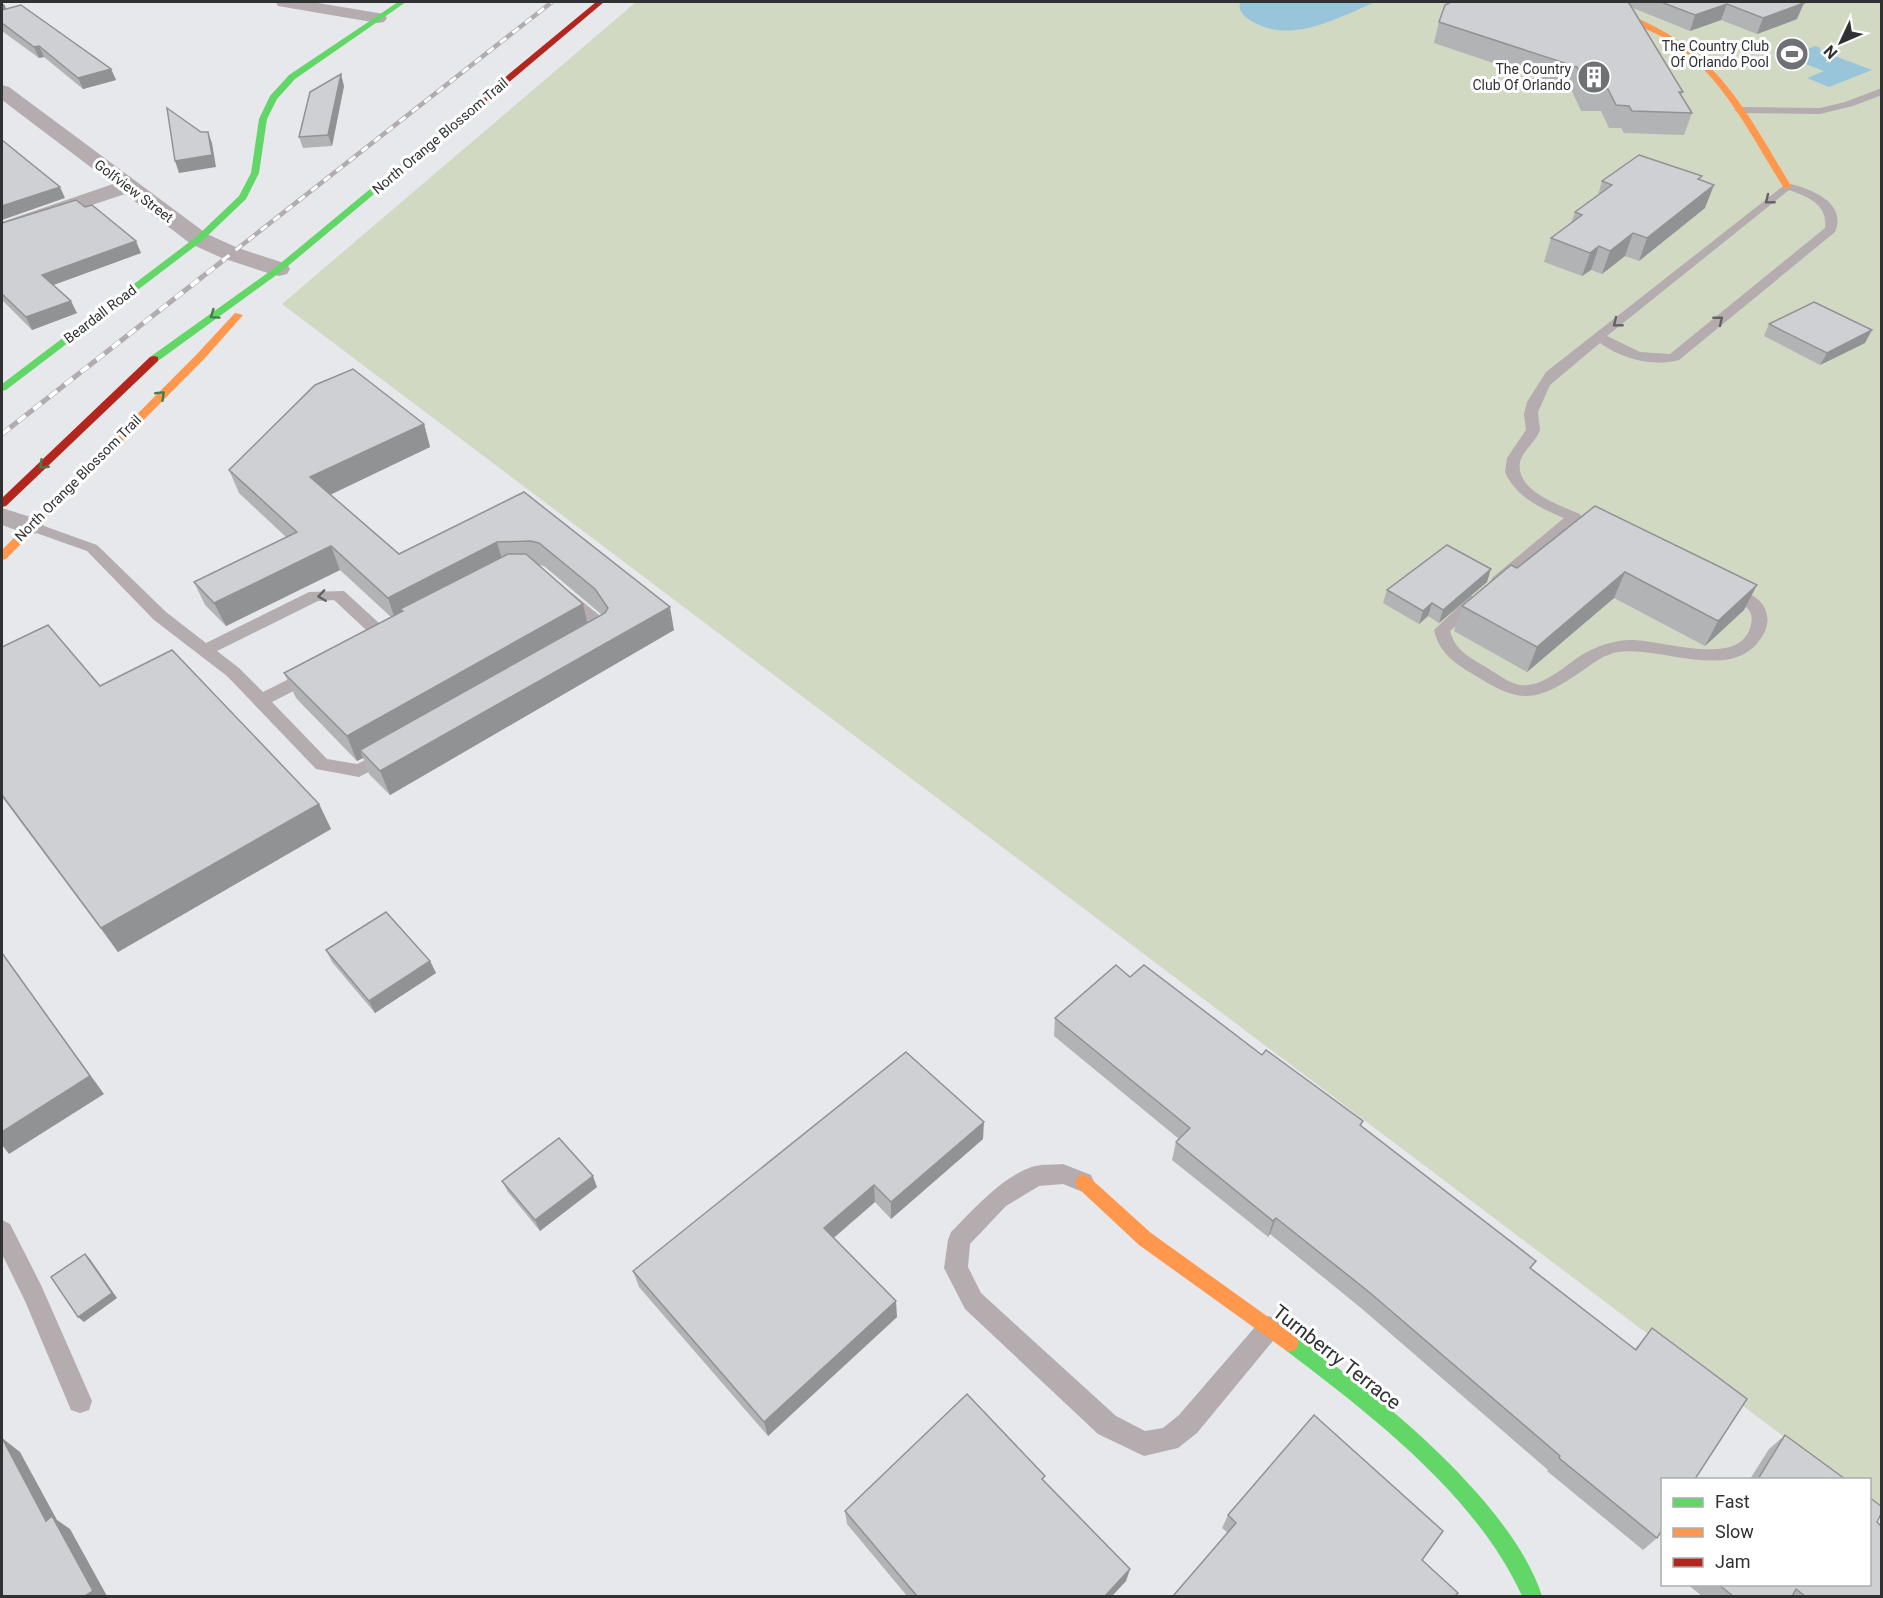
<svg xmlns="http://www.w3.org/2000/svg" width="1883" height="1598" font-family="Roboto,sans-serif">
<style>
.green{fill:#d2d9c3}
.water{fill:#99c5da}
.lines{fill:none;stroke-linecap:round;stroke-linejoin:round}
.lane{fill:#b4acae;fill-rule:evenodd}
.street{fill:#b4acae;fill-rule:evenodd}
.fast{fill:#63d668;fill-rule:evenodd}
.slow{fill:#ff974d;fill-rule:evenodd}
.jam{fill:#b3261e;fill-rule:evenodd}
.rail-far1-casing{stroke:#b0acaf;stroke-width:4.5}
.rail-casing{stroke:#b0acaf;stroke-width:5}
.rail-far1{stroke:#fff;stroke-width:3;stroke-dasharray:8;stroke-linecap:butt}
.rail{stroke:#fff;stroke-width:4;stroke-dasharray:10;stroke-linecap:butt}
.wall{fill:#b2b3b5;fill-rule:evenodd}
.shaded-wall{fill:#919294}
.building{fill:#cfd0d3;stroke:#919294;stroke-width:1.5}
.oneway{stroke:#656264}
.oneway2{stroke:#477b4b}
.labels{text-anchor:middle;dominant-baseline:central;stroke-width:6;stroke-linejoin:round;paint-order:stroke}
.far-poi-label{font-size:14px;fill:#303133;stroke:#fff;text-anchor:end}
.far-street-label{font-size:14px;fill:#303133;stroke:#fff}
.near-street-label{font-size:20px;fill:#303133;stroke:#fff}
</style>
<rect width="100%" height="100%" fill="#e7e8ec"/>
<polygon class="green" points="636,2 1881,2 1881,1510 1870,1501 1870,1480 1840,1479 282,304"/>
<g class="water">
<path d="M1240 2H1375C1338 18 1289 46 1250 20 1243 16 1238 10 1240 2Z"/>
<polygon points="1815,46 1821,48 1819,50 1872,70 1829,87 1807,78 1824,71 1787,57"/>
</g>
<g class="lines">
<g class="lane">
<polygon points="1882,88 1882,95 1853,106 1820,114 1739,113 1734,110 1739,107 1820,108 1845,102"/>
<path d="M1787 183C1809 188 1848 202 1835 232L1679 360C1651 367 1623 359 1600 343L1550 385 1538 412 1540 430C1536 442 1523 450 1520 462 1515 491 1560 505 1580 514L1582 517 1504 586H1492L1490 582 1492 578 1564 518C1540 508 1516 497 1505 472L1507 458 1526 430 1524 414 1527 402 1546 372ZM1789 190C1808 197 1828 204 1825 228L1670 354 1640 352 1607 336Z"/>
<polygon points="30,521 97,545 166,612 206,643 309,592 344,591 390,633 392,637 390,641 378,641 334,600 318,601 217,651 239,668 263,692 305,671 317,671 319,675 317,679 272,702 327,759 357,764 386,750 392,752 395,756 392,760 359,777 316,769 227,676 154,620 87,551 25,529 22,526 25,523"/>
<path d="M1728 585C1740 588 1755 594 1763 605 1769 615 1769 625 1763 635 1735 685 1662 645 1618 652 1605 654 1593 663 1582 671 1534 704 1520 704 1471 673 1453 662 1439 652 1434 630L1470 596H1482L1484 600 1482 604 1450 631C1455 650 1469 657 1484 666 1495 672 1508 683 1520 685 1544 688 1566 664 1585 653 1598 646 1612 641 1628 640 1659 638 1737 669 1750 628 1759 601 1730 604 1720 590Z"/>
<polygon points="566,592 572,593 599,615 611,631 609,635 595,641 589,640 587,636 593,630 558,597"/>
<path d="M1063 1164 1091 1175 1094 1182 1091 1189 1083 1192 1063 1184 1039 1186 1006 1206 970 1244 968 1267 981 1293 1116 1416 1145 1431 1163 1428 1179 1415 1261 1320 1269 1316 1277 1320 1281 1328 1277 1336 1197 1433 1178 1448 1144 1456 1098 1434 965 1309 944 1268 948 1240 951 1232C973 1210 1003 1175 1035 1166 1044 1164 1054 1165 1063 1164Z"/>
<polygon points="2,1220 10,1224 41,1285 92,1401 89,1410 80,1413 71,1410 25,1301 2,1254"/>
</g>
<g class="street">
<polygon points="276,2 312,2 384,14 387,18 384,22 378,23 284,7 278,6"/>
<polygon points="2,85 9,87 207,234 238,248 287,264 290,269 287,274 279,276 271,274 222,258 191,244 125,194 2,235 2,222 113,184 2,100"/>
<polygon points="2,508 40,520 44,526 40,532 30,535 2,525"/>
</g>
<g class="fast">
<polygon points="398,2 406,2 295,79 277,99 267,119 259,173 246,199 202,241 6,390 2,391 2,384 196,237 239,196 251,173 259,119 270,96 289,75"/>
<polygon points="457,117 464,119 282,271 158,361 150,361 150,357 276,267"/>
<path d="M1290 1334C1307 1341 1323 1357 1338 1368 1407 1419 1516 1514 1542 1596H1522C1476 1495 1371 1415 1284 1349L1281 1343 1284 1337Z"/>
</g>
<g class="slow">
<path d="M1594 2H1602C1631 16 1662 27 1687 47 1733 81 1762 138 1791 186L1790 188H1784C1752 138 1725 80 1676 45 1651 28 1618 20 1594 2Z"/>
<polygon points="235,313 243,315 205,358 6,559 2,560 2,550 197,354"/>
<polygon points="1083,1174 1089,1177 1151,1233 1296,1337 1299,1343 1296,1349 1290,1352 1284,1349 1139,1245 1077,1187 1075,1182 1077,1177"/>
</g>
<g class="jam">
<polygon points="596,2 604,2 463,121 457,121 457,117"/>
<polygon points="154,356 158,357 158,361 6,506 2,507 2,498 150,357"/>
</g>
<g class="rail-far1-casing">
<polyline id="rail-far1" points="223,260 552,2"/>
</g>
<g class="rail-casing">
<polyline id="rail" points="2,434 225,259"/>
</g>
<use href="#rail-far1" class="rail-far1"/>
<use href="#rail" class="rail"/>
</g>
<g class="wall">
<polygon points="2,2 6,9 111,69 116,80 83,89 44,57 39,58 2,31"/>
<polygon points="1629,3 1629,2 1799,2 1797,19 1757,34 1721,20 1690,31 1633,8 1683,92 1681,95 1692,113 1684,135 1624,133 1621,128 1609,128 1601,111 1581,111 1571,89 1434,43 1439,22"/>
<polygon points="344,86 332,146 303,148 299,137"/>
<polygon points="1701,180 1705,208 1639,261 1625,256 1602,274 1591,270 1582,276 1544,262 1551,238 1571,223 1575,212 1598,195 1602,181"/>
<polygon points="2,223 141,253 53,285 77,313 32,330 2,300"/>
<polygon points="1769,324 1865,343 1820,365 1764,336"/>
<path d="M424 424 430 447 330 495 399 554 524 492 674 630 390 795 369 774 363 758 357 761 296 698 284 673 391 617 340 570 226 626 205 605 194 582 287 538 239 493 229 470ZM538 565 544 566 602 615 588 623Z"/>
<polygon points="1595,506 1744,610 1705,646 1614,598 1527,672 1454,631 1462,606 1517,568"/>
<polygon points="1487,582 1439,623 1428,616 1419,624 1383,603 1387,590"/>
<polygon points="2,647 100,686 319,804 331,829 118,952 2,797"/>
<polygon points="326,950 430,961 436,973 375,1013 332,962"/>
<polygon points="1130,977 1262,1055 1363,1121 1361,1126 1531,1268 1635,1349 1652,1328 1657,1538 1643,1550 1547,1471 1548,1470 1361,1308 1270,1234 1268,1237 1172,1160 1176,1142 1179,1139 1054,1036 1055,1018"/>
<polygon points="983,1139 891,1219 875,1202 834,1238 897,1317 768,1436 639,1287 633,1271"/>
<polygon points="502,1181 597,1187 540,1231 508,1192"/>
<polygon points="1785,1435 1845,1479 1750,1479 1769,1449"/>
<polygon points="1044,1481 1130,1569 1126,1581 1112,1596 907,1596 847,1524 845,1511"/>
<polygon points="1228,1515 1422,1560 1228,1533 1222,1528"/>
<polygon points="1877,1522 1881,1596 1702,1596 1687,1584 1869,1584"/>
</g>
<g class="shaded-wall">
<polygon points="1804,3 1797,19 1757,34 1763,18"/>
<polygon points="2,4 4,4 8,12 2,14"/>
<polygon points="1727,4 1721,20 1690,31 1695,15"/>
<polygon points="39,46 44,57 39,58 34,47"/>
<polygon points="111,69 116,80 83,89 78,78"/>
<polygon points="341,74 344,86 332,146 328,135"/>
<polygon points="208,132 212,143 216,167 179,173 175,161"/>
<polygon points="1714,185 1705,208 1639,261 1647,238"/>
<polygon points="60,187 65,198 2,220 2,206"/>
<polygon points="1633,233 1625,256 1602,274 1610,251"/>
<polygon points="136,241 141,253 48,287 42,275"/>
<polygon points="1599,246 1591,270 1582,276 1590,253"/>
<polygon points="71,301 77,313 32,330 26,317"/>
<polygon points="1872,330 1865,343 1820,365 1827,353"/>
<polygon points="424,424 430,447 319,500 310,477"/>
<polygon points="497,542 504,566 400,609 404,618 396,622 388,598"/>
<polygon points="331,546 340,570 226,626 214,603"/>
<polygon points="1491,569 1487,582 1439,623 1443,610"/>
<polygon points="1625,572 1614,598 1527,672 1537,647"/>
<polygon points="1757,585 1744,610 1705,646 1718,621"/>
<polygon points="1432,603 1428,616 1419,624 1423,611"/>
<polygon points="583,604 589,630 360,750 363,758 357,761 347,736"/>
<polygon points="670,607 674,630 390,795 380,771"/>
<polygon points="319,804 331,829 118,952 101,928"/>
<polygon points="2,953 104,1094 9,1154 2,1145"/>
<polygon points="430,961 436,973 375,1013 369,1001"/>
<polygon points="984,1122 983,1139 891,1219 891,1202"/>
<polygon points="593,1176 597,1187 540,1231 535,1220"/>
<polygon points="874,1185 875,1202 826,1244 824,1228"/>
<polygon points="1276,1218 1270,1234 1268,1237 1273,1221"/>
<polygon points="85,1254 90,1259 117,1298 84,1322 78,1317"/>
<polygon points="896,1301 897,1317 768,1436 764,1422"/>
<polygon points="2,1438 20,1452 57,1520 70,1529 107,1596 85,1596 46,1521"/>
<polygon points="1130,1569 1126,1581 1112,1596 1105,1596"/>
</g>
<g class="building">
<polygon points="1451,2 1627,2 1629,3 1683,92 1679,92 1692,113 1632,111 1629,106 1616,105 1608,89 1588,89 1577,67 1439,22 1445,5"/>
<polygon points="1661,2 1799,2 1804,3 1763,18 1727,4 1695,15"/>
<polygon points="21,5 111,69 78,78 39,46 34,47 2,23 2,10"/>
<polygon points="341,74 328,135 299,137 310,92"/>
<polygon points="167,108 201,132 208,132 212,155 175,161"/>
<polygon points="2,140 60,187 2,206"/>
<polygon points="1639,155 1702,176 1698,179 1714,185 1647,238 1633,233 1610,251 1599,246 1590,253 1551,238 1582,215 1575,212 1612,185 1602,181"/>
<polygon points="76,200 85,207 92,205 136,241 42,275 71,301 26,317 2,294 2,223"/>
<polygon points="1814,302 1872,330 1827,353 1769,324"/>
<polygon points="353,369 424,424 310,477 399,554 524,492 670,607 380,771 360,750 605,613 608,608 595,589 539,543 531,541 497,542 388,598 331,546 214,603 194,582 297,532 229,470 315,385"/>
<polygon points="1595,506 1757,585 1718,621 1625,572 1537,647 1462,606 1511,565 1517,568"/>
<polygon points="1447,545 1491,569 1443,610 1432,603 1423,611 1387,590"/>
<polygon points="508,554 526,554 583,604 347,736 284,673 403,611 400,609"/>
<polygon points="48,625 100,686 172,650 319,804 101,928 2,795 2,647"/>
<polygon points="386,912 430,961 369,1001 326,950"/>
<polygon points="2,953 90,1076 2,1132"/>
<polygon points="1116,965 1130,977 1144,965 1262,1055 1266,1050 1363,1121 1360,1125 1536,1261 1530,1268 1636,1350 1652,1328 1747,1399 1695,1479 1662,1479 1662,1530 1657,1538 1559,1458 1560,1456 1369,1292 1276,1218 1273,1221 1176,1142 1190,1128 1055,1018"/>
<polygon points="906,1052 984,1122 891,1202 874,1185 824,1228 896,1301 764,1422 633,1271"/>
<polygon points="559,1138 593,1176 535,1220 502,1181"/>
<polygon points="85,1254 112,1293 78,1317 51,1277"/>
<polygon points="967,1394 1045,1476 1042,1479 1130,1569 1105,1596 917,1596 845,1511"/>
<polygon points="1314,1415 1443,1531 1422,1560 1458,1593 1455,1596 1173,1596 1236,1523 1228,1515"/>
<polygon points="1785,1435 1845,1479 1758,1479"/>
<polygon points="2,1438 46,1521 52,1516 93,1591 85,1596 2,1596"/>
<polygon points="1869,1497 1881,1506 1881,1514 1877,1522 1881,1526 1881,1596 1805,1596 1796,1589 1792,1596 1733,1596 1718,1584 1869,1584"/>
</g>
<defs><path id="oneway-chevron" d="M-2-3.5L2.5 0L-2 3.5" fill="none" stroke-width="1.6" stroke-linecap="round" stroke-linejoin="round" transform="scale(1.5)"/></defs>
<g class="oneway">
<use href="#oneway-chevron" transform="translate(1769 200) rotate(141)"/>
<use href="#oneway-chevron" transform="translate(1719 320) rotate(-39)"/>
<use href="#oneway-chevron" transform="translate(1617 323) rotate(141)"/>
<use href="#oneway-chevron" transform="translate(322 596) rotate(172)"/>
</g>
<g class="oneway2">
<use href="#oneway-chevron" transform="translate(214 315) rotate(145)"/>
<use href="#oneway-chevron" transform="translate(161 395) rotate(-44)"/>
<use href="#oneway-chevron" transform="translate(43 465) rotate(136)"/>
</g>
<defs>
<g id="stadium-disc" transform="scale(1.725)"><circle r="9.5" fill="#707174" stroke="#fff"/><path d="M0-5a6.5 5 0 1 0 0 10a6.5 5 0 1 0 0-10ZM-3.5-1.8h7v3.6h-7Z" fill="#fff"/></g>
<g id="building-disc" transform="scale(1.725)"><circle r="9.5" fill="#707174" stroke="#fff"/><path d="M-4-6H4V6H1V3H-1V6H-4ZM-2.5-4.3h1.7v1.8h-1.7ZM.8-4.3h1.7v1.8H.8ZM-2.5-1h1.7V.8h-1.7ZM.8-1h1.7V.8H.8Z" fill="#fff"/></g>
</defs>
<g fill-rule="evenodd">
<use href="#stadium-disc" x="1792" y="54"/>
<use href="#building-disc" x="1594" y="77"/>
</g>
<g class="labels">
<g class="far-poi-label">
<text x="1769" y="46">The Country Club<tspan x="1769" dy="16">Of Orlando Pool</tspan></text>
<text x="1571" y="69">The Country<tspan x="1571" dy="16">Club Of Orlando</tspan></text>
</g>
<g class="far-street-label">
<text transform="translate(440 136) rotate(-40)">North Orange Blossom Trail</text>
<text transform="translate(134 191) rotate(37)">Golfview Street</text>
<text transform="translate(100 314) rotate(-37)">Beardall Road</text>
<text transform="translate(78 478) rotate(-45)">North Orange Blossom Trail</text>
</g>
<g class="near-street-label">
<text transform="translate(1337 1357) rotate(38)">Turnberry Terrace</text>
</g>
</g>
<rect width="1883" height="1598" fill="none" stroke="#303133" stroke-width="6"/>
<rect x="1661" y="1478" width="210" height="108" fill="#ffffff" stroke="#acadad" stroke-width="1.5"/>
<rect x="1673" y="1498" width="30" height="9" fill="#63d668" stroke="#acadad" stroke-width="1.5"/>
<text x="1715" y="1508" font-size="18" fill="#303133">Fast</text>
<rect x="1673" y="1528" width="30" height="9" fill="#ff974d" stroke="#acadad" stroke-width="1.5"/>
<text x="1715" y="1538" font-size="18" fill="#303133">Slow</text>
<rect x="1673" y="1558" width="30" height="9" fill="#b3261e" stroke="#acadad" stroke-width="1.5"/>
<text x="1715" y="1568" font-size="18" fill="#303133">Jam</text>
<g transform="translate(1841 42) rotate(226)" stroke="#ffffff" stroke-width="4.5" paint-order="stroke">
<path d="M0-4.5L10 22L0 15L-10 22Z" fill="#303133"/>
<text y="-9" font-size="16" font-weight="bold" text-anchor="middle" fill="#303133">N</text>
</g>
</svg>
